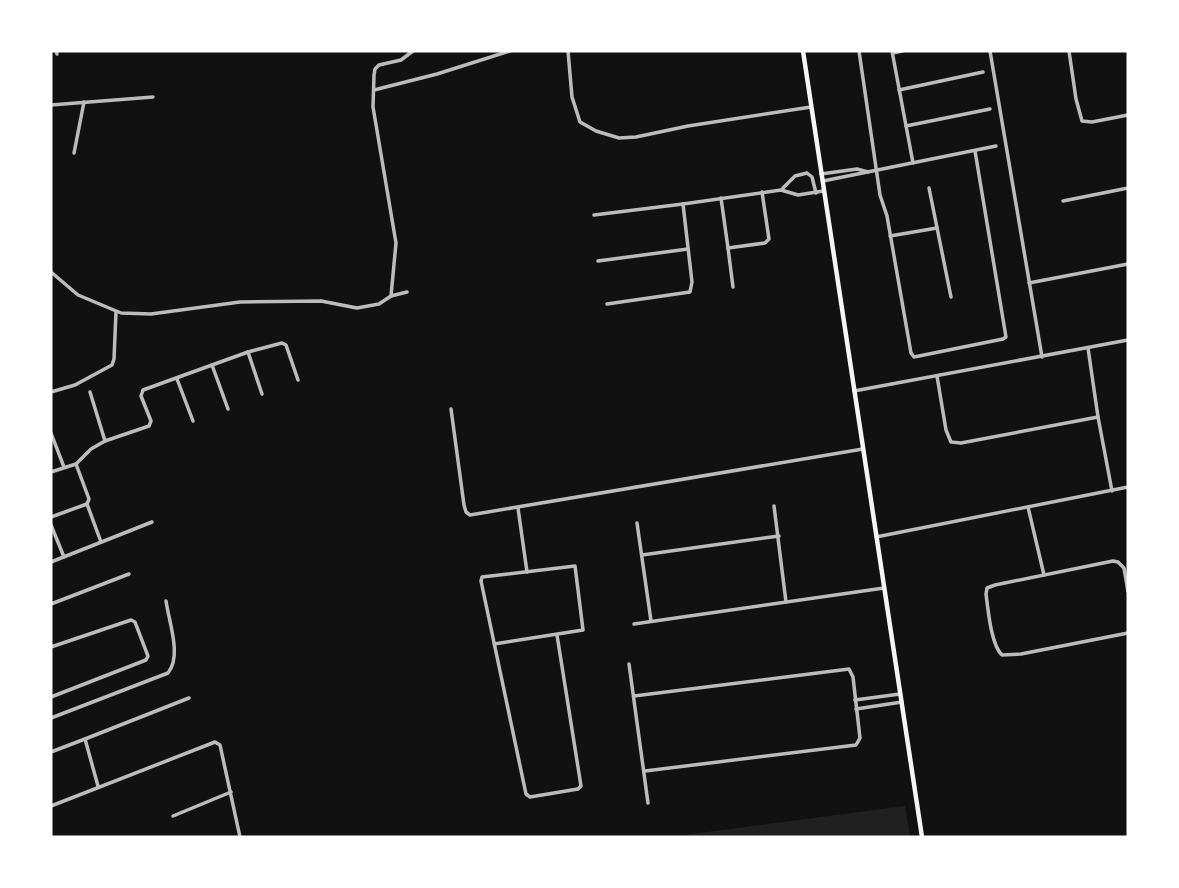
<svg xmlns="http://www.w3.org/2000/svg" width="1179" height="888" font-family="'Crimson Pro',serif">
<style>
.green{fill:#202020}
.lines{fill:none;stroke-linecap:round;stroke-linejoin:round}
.minor{stroke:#bcbcbc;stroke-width:3.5}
.secondary{stroke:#f5f5f5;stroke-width:4.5}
</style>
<rect width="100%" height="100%" fill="#111"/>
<polygon class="green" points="905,806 910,837 670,837"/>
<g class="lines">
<g class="minor">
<polyline points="56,51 57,54"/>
<polyline points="568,51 572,97 580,122 596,131 619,138 636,137 688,126 811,107"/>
<polyline points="859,51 880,195 887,216 911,353 914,357 1003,339 1006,337 975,151"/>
<polyline points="892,51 913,163"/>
<polyline points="990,51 1042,357"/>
<polyline points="1069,51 1076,99 1082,121 1092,122 1128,115"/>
<polyline points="893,53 902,51"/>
<polyline points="374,90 437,74 510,51"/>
<polyline points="899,90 983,72"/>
<polyline points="51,105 153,97"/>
<polyline points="906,126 990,109"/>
<polyline points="74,153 84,102"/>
<polyline points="821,174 857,169 868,172"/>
<polyline points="823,181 996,146"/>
<polyline points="783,188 795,176 807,173 812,177 816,193"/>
<polyline points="929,188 951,297"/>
<polyline points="721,198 728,248 765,243 769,239 762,192"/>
<polyline points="1063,201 1128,188"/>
<polyline points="594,215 683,204"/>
<polyline points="890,236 937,228"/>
<polyline points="728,248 733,287"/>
<polyline points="598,261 688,249"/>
<polyline points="51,272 78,295 121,313 151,314 240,302 321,301 357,308 379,304 391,296 407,292"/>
<polyline points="1029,283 1128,264"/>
<polyline points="391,296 396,243 373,107 374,75 375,69 379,65 401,60 413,51"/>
<polyline points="607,304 690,292 692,282 683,204 781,190 798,195 823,191"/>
<polyline points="1088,348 1098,417 1112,491"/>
<polyline points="248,352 282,343 286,345 298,380"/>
<polyline points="212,365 248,352 262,394"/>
<polyline points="937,376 946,430 951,442 961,443 1098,417"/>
<polyline points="177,379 193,421"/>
<polyline points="854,391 1128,340"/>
<polyline points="51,392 75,385 112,365 114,359 116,312"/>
<polyline points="90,392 105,441"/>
<polyline points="451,409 464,505 466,512 470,515 863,449"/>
<polyline points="51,433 64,467"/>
<polyline points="76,464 91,449 105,441 149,426 151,421 141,396 143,390 212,365 228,409"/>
<polyline points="51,472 76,464 89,499 87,504"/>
<polyline points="774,506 786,602"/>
<polyline points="1028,507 1044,575"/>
<polyline points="518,508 527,572"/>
<polyline points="51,517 87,504 101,542"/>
<polyline points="637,523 651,621"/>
<polyline points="51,525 64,557"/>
<polyline points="876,537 1128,487"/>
<polyline points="642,555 779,536"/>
<polyline points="51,562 152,522"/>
<path d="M1128 592 1124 568 1118 562 1113 561 995 585 987 588 986 594C988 609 991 645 1002 655L1021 654 1128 633"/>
<polyline points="51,604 129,574"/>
<polyline points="634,624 884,588"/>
<polyline points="494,644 583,630 575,566 482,577 481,581 526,794 530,797 578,789 581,786 557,635"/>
<polyline points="51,647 131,620 135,622 148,656 146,660 51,697"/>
<polyline points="629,664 648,803"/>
<polyline points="634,696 849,669 853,677 860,738 856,745 645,771"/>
<polyline points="855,700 900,694"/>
<polyline points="856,709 902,702"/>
<path d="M51 718 168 673C182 656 169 622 166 601"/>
<polyline points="85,739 189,698"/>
<polyline points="51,752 85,739 98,786"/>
<polyline points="51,806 215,742 220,745 240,837"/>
<polyline points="173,816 231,792"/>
</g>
<polyline class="secondary" points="803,51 922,837"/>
</g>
<rect width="1179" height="888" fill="none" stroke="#ffffff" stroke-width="105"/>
</svg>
